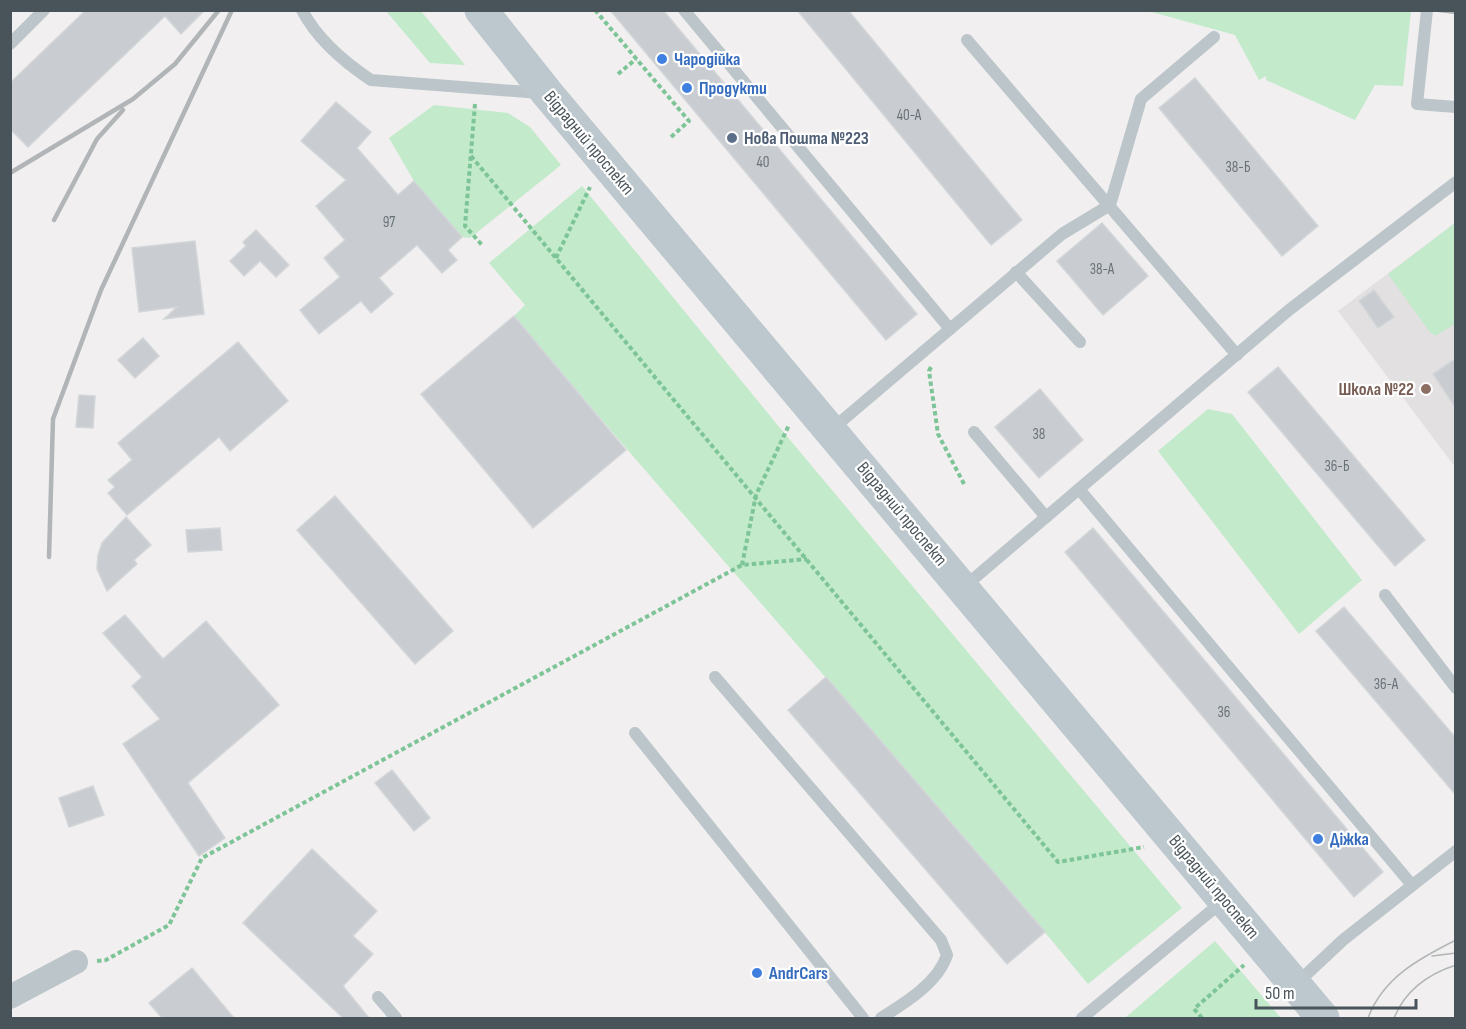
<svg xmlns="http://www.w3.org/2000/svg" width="1466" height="1029" font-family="'Sofia Sans Condensed',sans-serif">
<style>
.education{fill:#e2e0e0}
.green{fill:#c2eacb}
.building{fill:#c9cdd1;stroke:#d3d6d9;stroke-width:1.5}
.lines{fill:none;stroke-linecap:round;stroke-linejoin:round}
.path{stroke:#7dc497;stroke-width:4;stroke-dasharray:4.5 3;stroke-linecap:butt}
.service{stroke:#bcc5ca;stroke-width:12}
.minor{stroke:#bcc5ca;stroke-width:24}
.secondary{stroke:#bcc8ce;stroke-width:33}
.tram{stroke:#b1b5b8;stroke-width:1.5}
.rail{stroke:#b1b5b8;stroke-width:4.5}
.shop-dot{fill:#3f7fe0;stroke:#fff;stroke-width:2}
.service-dot{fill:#5c6f8a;stroke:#fff;stroke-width:2}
.education-dot{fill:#8d6e63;stroke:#fff;stroke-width:2}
.labels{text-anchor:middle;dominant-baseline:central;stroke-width:4.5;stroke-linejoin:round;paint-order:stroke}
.number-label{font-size:15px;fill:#697278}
.shop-label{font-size:18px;font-weight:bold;fill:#366cbe;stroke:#fff;text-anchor:start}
.service-label{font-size:18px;font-weight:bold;fill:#4e5e75;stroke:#fff;text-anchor:start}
.street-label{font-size:18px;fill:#49545a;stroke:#fff}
.education-label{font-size:18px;font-weight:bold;fill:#785e54;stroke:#fff;text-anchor:end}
</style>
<rect width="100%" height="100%" fill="#f1efef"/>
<polygon class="education" points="1455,223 1455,467 1338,311"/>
<g class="green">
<polygon points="386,11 421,11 465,65 430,63"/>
<polygon points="1148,11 1411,11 1403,86 1375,85 1355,120 1266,80 1266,76 1259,80 1235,35"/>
<polygon points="434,105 508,113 530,127 561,165 470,238 462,237 414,181 389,138"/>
<path d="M582 186 780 428 1182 908 1088 984C901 758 702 541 514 316L525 305 489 263Z"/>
<polygon points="1455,223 1455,324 1435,336 1429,331 1388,274"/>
<polygon points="1208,409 1232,414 1362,580 1299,634 1158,451"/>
<polygon points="1215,941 1281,1018 1126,1017"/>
</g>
<g class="building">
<polygon points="86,10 205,10 181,34 165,16 28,147 10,129 10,83"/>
<polygon points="610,10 663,10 917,314 886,340"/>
<polygon points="797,10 848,10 1022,220 991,245"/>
<polygon points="1195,78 1318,226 1282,256 1159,108"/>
<polygon points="336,102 371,132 357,148 398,195 414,181 462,237 448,250 457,260 442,273 417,245 379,278 393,294 371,313 361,301 319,334 300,310 340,277 324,258 345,240 316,206 346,180 301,141"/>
<polygon points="1102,223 1148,276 1103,315 1057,261"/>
<polygon points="256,230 289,265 276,277 260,261 244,276 230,261 246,246 243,242"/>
<polygon points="195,241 204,314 164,319 177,307 139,312 132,248"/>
<polygon points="1374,290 1394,317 1378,328 1359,301"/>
<polygon points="514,316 626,450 533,528 421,394"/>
<polygon points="143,338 159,356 135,378 118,360"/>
<polygon points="238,342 288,401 230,451 219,437 127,515 108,493 115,487 108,480 132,460 118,443"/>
<polygon points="1455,359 1455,407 1433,374"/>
<polygon points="1278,367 1425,540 1395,566 1248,392"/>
<polygon points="1040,389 1083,440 1039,478 995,427"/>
<polygon points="79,395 95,396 93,428 76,427"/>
<polygon points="335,496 453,631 415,664 297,530"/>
<polygon points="126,517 151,545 134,560 137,564 107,591 97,569 98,555 102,543"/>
<polygon points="220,528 222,550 188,552 186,530"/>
<polygon points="1093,528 1383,872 1354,897 1065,552"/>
<polygon points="1344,607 1455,737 1455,794 1316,631"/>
<polygon points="125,615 163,659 206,621 279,705 188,783 225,838 199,856 123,744 160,719 132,686 142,677 103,633"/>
<polygon points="826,677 1045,932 1007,964 788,710"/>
<polygon points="392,770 430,818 414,831 375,783"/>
<polygon points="93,786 104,815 69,827 59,798"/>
<polygon points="312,849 377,911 353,936 373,954 343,986 369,1018 343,1018 243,923"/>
<polygon points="192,968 234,1018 162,1018 149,1003"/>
</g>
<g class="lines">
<g class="path">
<polyline points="595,10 689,121 671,137"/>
<polyline points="618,74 636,59"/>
<polyline points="475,104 465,226 482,245"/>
<polyline points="471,156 1058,862 1144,847"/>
<polyline points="556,258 590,187"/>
<polyline points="931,367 929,371 938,434 964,484"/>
<polyline points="742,565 756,495 789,425"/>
<polyline points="97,961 106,960 169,925 202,858 742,565 807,559"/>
<polyline points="1202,1018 1194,1009 1244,965"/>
</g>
<g class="service">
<path d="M302 10C317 39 344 62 371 80L540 93"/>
<polyline points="684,10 950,329"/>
<polyline points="1427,10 1417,104 1456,107"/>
<polyline points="967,40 1237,355"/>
<polyline points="10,44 44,10"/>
<polyline points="1016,272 1080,342"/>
<polyline points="831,430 1062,234 1110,205 1141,99 1214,37"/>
<polyline points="974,432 1046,517"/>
<polyline points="1079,489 1412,885"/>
<polyline points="964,587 1289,310 1456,182"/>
<polyline points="1385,595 1456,688"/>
<path d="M715 677 941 940 947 955C938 983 905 1003 881 1018"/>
<polyline points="635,733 863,1018"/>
<polyline points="1295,985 1343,940 1456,851"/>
<polyline points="378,997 396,1018"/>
<polyline points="1082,1018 1223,901"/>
</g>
<polyline class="minor" points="10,997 76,962"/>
<polyline class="secondary" points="481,10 547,93 1323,1018"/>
<g class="tram">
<polyline points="1432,956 1456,953"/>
<path d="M1368 1018C1383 978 1418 959 1456 940"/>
<path d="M1394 1018C1405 991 1428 974 1456 965"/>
</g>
<g class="rail">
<polyline points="1439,10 1456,12"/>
<polyline points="10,173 133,99 175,64 219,10"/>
<polyline points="54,220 97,139 123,110"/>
<polyline points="49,557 53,419 101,290 232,10"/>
</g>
</g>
<g class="shop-dot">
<circle cx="662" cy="59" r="6"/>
<circle cx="687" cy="88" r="6"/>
<circle cx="1318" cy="839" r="6"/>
<circle cx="757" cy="973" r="6"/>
</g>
<circle class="service-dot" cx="732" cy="138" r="6"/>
<circle class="education-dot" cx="1426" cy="389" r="6"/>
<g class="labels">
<g class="number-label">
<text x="909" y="115">40-А</text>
<text x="763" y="162">40</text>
<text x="1238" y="167">38-Б</text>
<text x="389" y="222">97</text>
<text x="1102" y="269">38-А</text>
<text x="1039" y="434">38</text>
<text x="1337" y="466">36-Б</text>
<text x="1386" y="684">36-А</text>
<text x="1224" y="712">36</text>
</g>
<g class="shop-label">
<text x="674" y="59">Чародійка</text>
<text x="699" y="88">Продукти</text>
<text x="1330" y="839">Діжка</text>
<text x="769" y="973">AndrCars</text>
</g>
<g class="service-label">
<text x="744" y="138">Нова Пошта №223</text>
</g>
<g class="street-label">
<text transform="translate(589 143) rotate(50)">Відрадний проспект</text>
<text transform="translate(902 514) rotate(50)">Відрадний проспект</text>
<text transform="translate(1214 887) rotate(50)">Відрадний проспект</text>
</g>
<g class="education-label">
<text x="1414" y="389">Школа №22</text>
</g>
</g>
<rect width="1466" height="1029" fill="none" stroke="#49545a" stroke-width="24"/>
<path d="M1256 999v9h160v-9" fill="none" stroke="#49545a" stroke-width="3"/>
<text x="1265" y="999" font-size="18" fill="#49545a" stroke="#ffffff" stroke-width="4.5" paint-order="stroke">50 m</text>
</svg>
